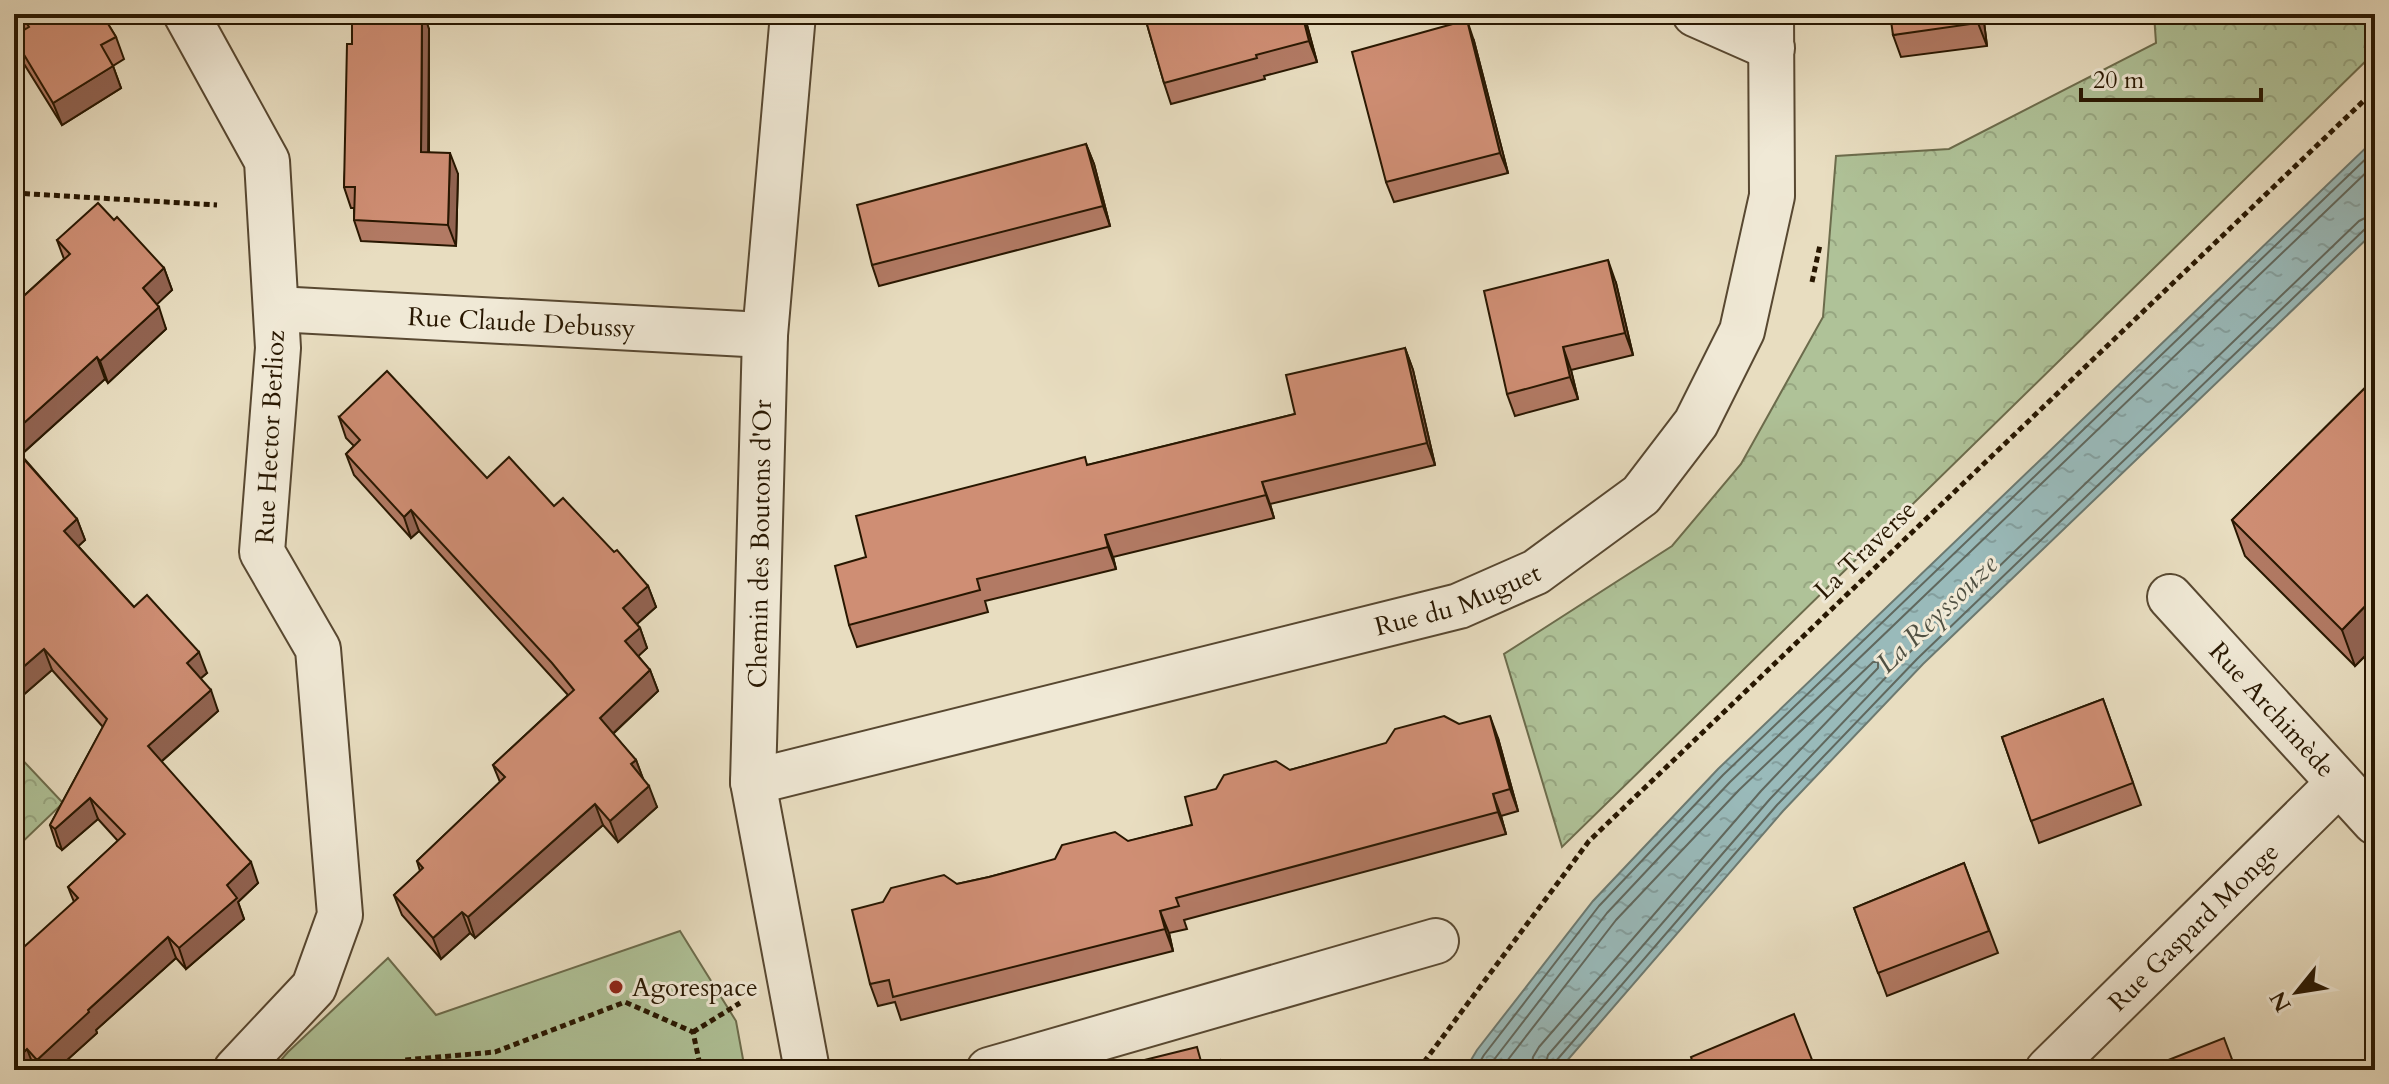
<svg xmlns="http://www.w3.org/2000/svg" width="2389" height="1084" font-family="Cardo,serif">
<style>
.forest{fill:url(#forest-crowns);stroke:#6c6c4c;stroke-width:2}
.garden{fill:#afc298;stroke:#6c6c4c;stroke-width:2}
.water{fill:url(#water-ripples);stroke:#6c7970;stroke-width:2}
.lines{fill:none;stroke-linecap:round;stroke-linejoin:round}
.shore{stroke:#60685e;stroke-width:2}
.minor-casing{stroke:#584831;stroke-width:48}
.path{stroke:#281701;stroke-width:5;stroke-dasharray:6 4;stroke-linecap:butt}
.minor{stroke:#f0e9d6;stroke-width:44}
.wall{fill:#b27a64;stroke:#281701;stroke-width:2}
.shaded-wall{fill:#916351;stroke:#281701;stroke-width:2}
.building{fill:#cf8e74;stroke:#281701;stroke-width:2}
.poi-dot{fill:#8f2418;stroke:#f0e9d6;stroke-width:3}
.labels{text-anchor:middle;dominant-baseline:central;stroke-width:6;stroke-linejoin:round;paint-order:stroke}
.street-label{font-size:26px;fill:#281701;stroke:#f0e9d6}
.poi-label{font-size:26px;fill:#281701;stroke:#f0e9d6;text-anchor:start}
.water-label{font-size:28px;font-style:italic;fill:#505042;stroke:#f0e9d6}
</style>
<defs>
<pattern id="forest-crowns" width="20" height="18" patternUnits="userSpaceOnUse" patternTransform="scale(2)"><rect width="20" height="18" fill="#afc298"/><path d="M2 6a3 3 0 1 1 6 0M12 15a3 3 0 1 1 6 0" fill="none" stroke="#97a681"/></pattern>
<pattern id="water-ripples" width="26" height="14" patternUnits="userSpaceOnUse" patternTransform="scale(2)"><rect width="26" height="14" fill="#99baba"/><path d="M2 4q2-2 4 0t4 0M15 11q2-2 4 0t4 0" fill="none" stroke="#849f9e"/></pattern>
</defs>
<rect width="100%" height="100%" fill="#e8ddc0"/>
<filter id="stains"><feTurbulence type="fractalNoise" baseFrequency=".0025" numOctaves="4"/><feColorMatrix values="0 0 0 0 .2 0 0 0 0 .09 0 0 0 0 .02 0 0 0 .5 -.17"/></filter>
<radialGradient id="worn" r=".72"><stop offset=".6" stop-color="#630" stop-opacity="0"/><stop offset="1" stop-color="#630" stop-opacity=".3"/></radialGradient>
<g class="forest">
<polygon points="2154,14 2375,14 2375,52 1562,847 1504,654 1672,546 1741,464 1823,317 1836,156 1949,149 2156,43"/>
<polygon points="14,751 63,803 14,850"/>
</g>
<polygon class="garden" points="680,931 736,1021 745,1070 272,1070 288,1052 388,958 436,1015"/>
<polygon class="water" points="2375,139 2375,231 1923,664 1783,811 1559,1070 1465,1070 1477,1050 1593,901 1718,769"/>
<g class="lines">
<g class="shore">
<polyline points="1475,1070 1484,1055 1599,906 1723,775 2375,150"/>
<polyline points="1486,1070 1607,913 1730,782 2375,164"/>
<polyline points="1500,1070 1616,920 1739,790 1873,662 1878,662 1878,668 1761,791 1539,1047 1533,1057 1531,1070"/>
<polyline points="1544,1070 1548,1055 1770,799 1910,652 2359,221 2367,217 2375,216"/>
<polyline points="1554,1070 1556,1061 1777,805 1917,659 2366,228 2375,226"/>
</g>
<g class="minor-casing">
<g id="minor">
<polyline points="186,14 267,161 278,348 262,552 318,649 340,915 314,987 236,1070"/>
<polyline points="793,14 765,335 753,782 807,1070"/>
<polyline points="1695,14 1772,48"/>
<path id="s1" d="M276 309 765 335"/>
<path id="s2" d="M2170 597 2375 822"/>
<path id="s3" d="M753 782 1459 606 1536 572 1641 495 1696 423 1742 331 1772 196 1771 14"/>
<polyline points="989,1070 1436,941"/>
<path id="s4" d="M2048 1070 2339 783"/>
</g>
</g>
<g class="path">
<polyline points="14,193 217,205"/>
<polyline points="1812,282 1820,245"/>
<polyline points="693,1032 740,1003"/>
<polyline points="377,1070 405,1060 495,1052 625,1002 693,1032 701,1070"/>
<polyline points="1418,1070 1589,841 2375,90"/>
</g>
<use href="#minor" class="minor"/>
</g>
<g class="wall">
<polygon points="16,14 102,14 116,37 124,59 113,66 121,88 62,125 21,59 14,39 25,29"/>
<polygon points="1144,14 1304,14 1317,62 1264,76 1265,79 1171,104 1164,83"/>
<polygon points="1983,14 1987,46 1901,57 1893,35"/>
<polygon points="429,29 429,152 458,174 456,246 361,241 354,220 354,208 351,208 344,187 352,44"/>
<polygon points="1474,41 1508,173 1394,202 1386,182"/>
<polygon points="1086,144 1094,164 1110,226 879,286 872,265"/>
<polygon points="114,220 164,268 172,290 156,304 166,329 108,383 105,379 21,455 77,519 85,540 78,546 134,607 207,673 200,679 218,711 161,762 258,883 238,902 244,919 186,969 176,958 96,1030 97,1033 56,1070 14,1070 74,902 68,887 118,841 98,819 62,850 57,846 50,825 103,727 52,670 14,703 14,305 64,259 57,240"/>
<polygon points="1616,283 1633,355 1571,370 1578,399 1515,416 1507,394"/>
<polygon points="1405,348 1413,370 1435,465 1270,504 1274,518 1113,557 1116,569 985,601 988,612 857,647 849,625 866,557 1088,465 1295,414"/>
<polygon points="2375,378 2375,646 2355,666 2245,556 2232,520"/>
<polygon points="339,417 554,506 614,552 648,586 656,607 637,624 640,628 647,648 638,656 650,670 658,691 613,734 636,760 643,779 657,807 618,842 603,825 475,938 470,933 441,959 402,915 394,895 420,871 417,861 500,782 493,765 568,695 419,531 411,538 354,475 346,454 354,446 346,438"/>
<polygon points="2103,699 2141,805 2039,843 2002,737"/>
<polygon points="1459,724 1498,738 1518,811 1501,816 1506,834 1184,920 1187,929 1169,933 1173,951 901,1020 895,1002 878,1006 870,984 957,884 989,877 1192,825 1290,770"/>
<polygon points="1964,863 1998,953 1887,996 1854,908"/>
</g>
<g class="shaded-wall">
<polygon points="422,14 424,14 429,29 428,173 421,152"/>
<polygon points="1302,14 1304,14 1317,62 1309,41"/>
<polygon points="1977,14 1983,14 1987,46 1978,23"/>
<polygon points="1467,20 1474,41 1508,173 1500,153"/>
<polygon points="113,66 121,88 62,125 53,103"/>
<polygon points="1086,144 1094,164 1110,226 1103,206"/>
<polygon points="450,153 458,174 456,246 448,225"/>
<polygon points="1608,260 1616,283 1633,355 1625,333"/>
<polygon points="164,268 172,290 151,310 143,288"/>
<polygon points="159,307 166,329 108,383 100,361"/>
<polygon points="1563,347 1571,370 1578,399 1570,377"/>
<polygon points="1405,348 1413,370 1435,465 1427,443"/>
<polygon points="97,357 105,379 14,461 14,432"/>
<polygon points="1262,482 1270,504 1274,518 1266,495"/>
<polygon points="411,510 419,531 411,538 404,517"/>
<polygon points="77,519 85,540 72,552 64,531"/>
<polygon points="1105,535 1113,557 1116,569 1108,547"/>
<polygon points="648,586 656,607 631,629 623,608"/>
<polygon points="2374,597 2375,646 2355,666 2342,630"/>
<polygon points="640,628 647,648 632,662 625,641"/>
<polygon points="44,649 52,670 14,703 14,675"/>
<polygon points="199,652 207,673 194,684 187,663"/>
<polygon points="650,670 658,691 607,739 600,718"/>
<polygon points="211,690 218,711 155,767 148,746"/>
<polygon points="1490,716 1498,738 1518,811 1510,789"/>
<polygon points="636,760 644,781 631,764"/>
<polygon points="649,786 657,807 618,842 610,821"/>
<polygon points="1493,794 1501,816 1506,834 1498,812"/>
<polygon points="90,798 98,819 62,850 55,829"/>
<polygon points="595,804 603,825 475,938 468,917"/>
<polygon points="251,862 258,883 238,902 244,919 186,969 179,948 227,885"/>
<polygon points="1160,911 1169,933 1173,951 1165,929"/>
<polygon points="462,912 470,933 441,959 433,938"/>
<polygon points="168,937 176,958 96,1030 97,1033 56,1070 41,1070 37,1060 88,1010"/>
<polygon points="27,1049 35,1070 14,1070 14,1062"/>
</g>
<g class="building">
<polygon points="21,14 102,14 116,37 101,45 113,66 53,103 14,38 14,36 29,27"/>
<polygon points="352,14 422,14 421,152 450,153 448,225 354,220 355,187 344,187 347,44 352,44"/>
<polygon points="1144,14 1302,14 1309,41 1256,55 1257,58 1164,83"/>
<polygon points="1890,14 1977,14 1978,23 1893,35"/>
<polygon points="1467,20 1500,153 1386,182 1352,52"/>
<polygon points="1086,144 1103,206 872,265 857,205"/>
<polygon points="98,203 114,220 117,217 164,268 143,288 159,307 100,361 97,357 14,432 14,305 70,254 57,240"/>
<polygon points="1608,260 1625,333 1563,347 1570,377 1507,394 1484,291"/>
<polygon points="1405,348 1427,443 1262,482 1266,495 1105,535 1108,547 977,579 980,590 849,625 835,566 866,557 856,516 1085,457 1087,465 1295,414 1286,375"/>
<polygon points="387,371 487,478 509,457 554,506 563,498 614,552 617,550 648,586 623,608 640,628 625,641 650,670 600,718 636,760 631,764 649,786 610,821 595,804 468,917 462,912 433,938 394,895 423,868 417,861 505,777 493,765 574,690 552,663 411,510 404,517 346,454 360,440 339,417"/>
<polygon points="2375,378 2375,598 2374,597 2342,630 2232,520"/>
<polygon points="14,448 77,519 64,531 134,607 147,595 199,652 187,663 211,690 148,746 251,862 227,885 237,898 179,948 168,937 88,1010 89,1012 37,1060 27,1049 14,1062 14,956 78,898 68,887 125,834 90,798 55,829 50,825 107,719 44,649 14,675"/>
<polygon points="2103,699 2133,783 2031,821 2002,737"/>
<polygon points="1444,716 1459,724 1490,716 1510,789 1493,794 1498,812 1176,898 1179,906 1160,911 1165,929 893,997 889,980 870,984 852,910 883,902 891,888 944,875 957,884 989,877 1055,859 1062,845 1115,832 1128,841 1192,825 1185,797 1216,789 1224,775 1276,761 1290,770 1386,743 1395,729"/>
<polygon points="1964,863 1989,931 1878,973 1854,908"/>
<polygon points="1794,1014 1816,1070 1695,1070 1691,1057"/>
<polygon points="2224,1038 2236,1070 2143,1070"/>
<polygon points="1197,1047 1202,1065 1220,1060 1222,1070 1104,1070"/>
</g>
<circle class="poi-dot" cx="616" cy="987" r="8"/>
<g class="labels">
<g class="street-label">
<text stroke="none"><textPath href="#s1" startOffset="246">Rue Claude Debussy</textPath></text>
<text transform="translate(270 437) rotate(-87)">Rue Hector Berlioz</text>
<text transform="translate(760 544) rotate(-89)">Chemin des Boutons d'Or</text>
<text transform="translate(1865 550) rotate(-44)">La Traverse</text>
<text stroke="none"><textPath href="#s3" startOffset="728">Rue du Muguet</textPath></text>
<text stroke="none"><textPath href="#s2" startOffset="152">Rue Archimède</textPath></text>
<text stroke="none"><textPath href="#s4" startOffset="204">Rue Gaspard Monge</textPath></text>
</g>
<g class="poi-label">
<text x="632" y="987">Agorespace</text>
</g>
<g class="water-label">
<text transform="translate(1937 614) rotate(-44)">La Reyssouze</text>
</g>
</g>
<rect width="2389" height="1084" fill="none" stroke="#e8ddc0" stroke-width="48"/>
<rect x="16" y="16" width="2357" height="1052" fill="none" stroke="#281701" stroke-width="4"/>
<rect x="24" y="24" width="2341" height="1036" fill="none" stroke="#281701" stroke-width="2"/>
<g transform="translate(2297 992) rotate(240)" stroke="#f0e9d6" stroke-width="6" paint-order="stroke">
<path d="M0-6L14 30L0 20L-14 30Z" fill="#281701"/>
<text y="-12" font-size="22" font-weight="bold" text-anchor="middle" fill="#281701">N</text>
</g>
<path d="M2081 88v12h180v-12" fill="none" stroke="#281701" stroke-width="4"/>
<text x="2093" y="88" font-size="24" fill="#281701" stroke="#f0e9d6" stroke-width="6" paint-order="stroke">20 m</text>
<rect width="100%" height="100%" filter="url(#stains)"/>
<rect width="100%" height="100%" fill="url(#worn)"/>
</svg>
